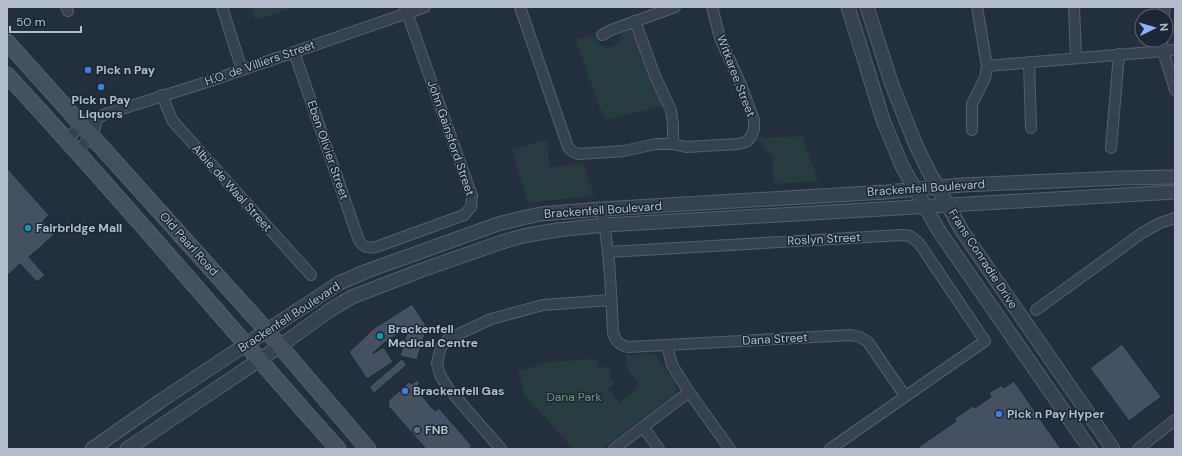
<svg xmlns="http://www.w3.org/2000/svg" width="1182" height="456" font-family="'DM Sans',sans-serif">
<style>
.green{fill:#263c3f}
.building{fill:#455162;stroke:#1f2835}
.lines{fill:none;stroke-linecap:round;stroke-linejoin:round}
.minor-casing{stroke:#565f6c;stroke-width:12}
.tertiary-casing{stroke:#565f6c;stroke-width:15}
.secondary-casing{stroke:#565f6c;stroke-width:17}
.minor{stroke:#38414e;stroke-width:10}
.tertiary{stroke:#38414e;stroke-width:13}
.secondary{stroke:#465061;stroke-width:15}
.shop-dot{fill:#3f7fe0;stroke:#1d2633;stroke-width:1.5}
.culture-dot{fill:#0f9aa8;stroke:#1d2633;stroke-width:1.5}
.service-dot{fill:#5c6f8a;stroke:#1d2633;stroke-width:1.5}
.labels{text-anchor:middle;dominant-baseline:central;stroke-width:3;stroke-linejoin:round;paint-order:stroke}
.street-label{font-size:12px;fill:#b4bcc9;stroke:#1d2633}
.poi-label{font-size:12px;font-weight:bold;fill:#b4bcc9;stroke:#1d2633;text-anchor:start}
.park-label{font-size:12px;fill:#6b9a76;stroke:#1d2633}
</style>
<rect width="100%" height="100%" fill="#242f3e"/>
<g class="green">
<polygon points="251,7 295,7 256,20"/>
<path d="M632 27 664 106 605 120 599 106 576 40 593 34C599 48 608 53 620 40L621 30Z"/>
<polygon points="760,135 764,138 802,136 818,181 774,184 772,156 757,139"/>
<polygon points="547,139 550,167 583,163 594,195 592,196 528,203 512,150"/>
<polygon points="647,354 654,355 658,359 675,382 676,388 675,395 602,449 573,449 524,394 519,371 549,362 598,359 599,368 610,367 610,376 615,384 608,389 619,403 640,386 627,369 626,355"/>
</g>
<g class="building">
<polygon points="7,168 49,215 43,221 54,235 29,257 45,275 37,282 20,264 7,276"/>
<polygon points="412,304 427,327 417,360 400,356 408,329 407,328 384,343 372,354 384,347 393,362 367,379 349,352 373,329"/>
<polygon points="1122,344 1161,397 1129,421 1090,368"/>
<polygon points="402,359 407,365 374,393 369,387"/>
<polygon points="417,380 420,383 418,385 425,392 421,395 435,411 439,408 472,446 469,449 426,449 388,406 389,402 388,401 409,382 412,384"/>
<polygon points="1014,381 1061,449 916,449 956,421 954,419 973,406 975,408 991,397 989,393 1002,385 1004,388"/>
</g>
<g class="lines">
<g class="minor-casing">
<g id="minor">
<polyline points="66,7 68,11"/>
<polyline points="222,7 242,70"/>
<polyline points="520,7 568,147 572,151 578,154 624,151 656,144 673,144 686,147 738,144 746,142 751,137 754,129 754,120 741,85 720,38 712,7"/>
<polyline points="1074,7 1076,58"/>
<polyline points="1164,16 1165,7"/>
<polyline points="635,21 655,76 671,110 673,124 673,144"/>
<polyline points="602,35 611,30 675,7"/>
<polyline points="1162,40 1163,51 1175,90"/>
<path d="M294 52 358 238C361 246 368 249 376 247L464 215 471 207 472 196 405 7"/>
<polyline points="1029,62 1031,128"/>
<polyline points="987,66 1175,50"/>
<polyline points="162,95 172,120 178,127 311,275"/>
<polyline points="972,130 972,104 985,78 987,66 977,7"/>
<polyline points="67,139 82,125 91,121 96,120 103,115 109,113 210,81 425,7"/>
<polyline points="1111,148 1119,54"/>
<path d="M77 151C86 142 96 134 96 120"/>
<path d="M601 209C610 249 611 291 613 333 616 341 619 345 628 347L851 335 860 337 868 342 905 396"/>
<polyline points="608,252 902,235 910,236 919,243 985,341 830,449"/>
<polyline points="1036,310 1142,233 1160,223 1175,218"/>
<polyline points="667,345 672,365 689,392 730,449"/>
<polyline points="643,427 659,449"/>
<polyline points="501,449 448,388 440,375 437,363 441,347 448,339 491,319 543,305 611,300"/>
<polyline points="614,449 689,392"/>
<polyline points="1138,449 1175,420"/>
</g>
</g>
<g class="tertiary-casing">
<g id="tertiary">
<polyline points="848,7 883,120 902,166 939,231 1090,449"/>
<polyline points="867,7 892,85 915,143 928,170 962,231 1113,449"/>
<polyline points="92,449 162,400 339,283 367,271 498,224 522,218 541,214 601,209 886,192 962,185 1121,178 1175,177"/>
<polyline points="127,449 280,346 330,310 352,297 422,270 502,242 523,236 557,230 605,225 1175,192"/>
</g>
</g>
<g class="secondary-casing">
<g id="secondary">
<polyline points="7,42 267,331 368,449"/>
<path d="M7 75C121 197 227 325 338 449"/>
</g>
</g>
<use href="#minor" class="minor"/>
<use href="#tertiary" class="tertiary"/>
<use href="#secondary" class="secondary"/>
</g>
<g class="shop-dot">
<circle cx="88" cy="70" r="4"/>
<circle cx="101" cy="87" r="4"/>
<circle cx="405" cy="391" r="4"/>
<circle cx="999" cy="414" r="4"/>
</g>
<g class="culture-dot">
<circle cx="28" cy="228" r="4"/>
<circle cx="380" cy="336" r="4"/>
</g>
<circle class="service-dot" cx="417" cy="430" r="4"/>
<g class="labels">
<g class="street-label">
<text transform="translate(260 63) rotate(-19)">H.O. de Villiers Street</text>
<text transform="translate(736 76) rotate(69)">Witkaree Street</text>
<text transform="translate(451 138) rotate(71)">John Gainsford Street</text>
<text transform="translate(328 150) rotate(71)">Eben Olivier Street</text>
<text transform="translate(232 188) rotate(48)">Albie de Waal Street</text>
<text transform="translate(926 188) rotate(-4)">Brackenfell Boulevard</text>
<text transform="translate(603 210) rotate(-4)">Brackenfell Boulevard</text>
<text transform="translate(824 239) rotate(-3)">Roslyn Street</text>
<text transform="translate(189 244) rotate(48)">Old Paarl Road</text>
<text transform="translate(983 259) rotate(57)">Frans Conradie Drive</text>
<text transform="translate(289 317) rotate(-33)">Brackenfell Boulevard</text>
<text transform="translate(775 339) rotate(-3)">Dana Street</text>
</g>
<g class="poi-label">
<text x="96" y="70">Pick n Pay</text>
<text x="101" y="100" text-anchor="middle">Pick n Pay<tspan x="101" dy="14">Liquors</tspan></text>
<text x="36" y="228">Fairbridge Mall</text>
<text x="388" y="329">Brackenfell<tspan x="388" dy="14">Medical Centre</tspan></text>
<text x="413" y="391">Brackenfell Gas</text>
<text x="1007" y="414">Pick n Pay Hyper</text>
<text x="425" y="430">FNB</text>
</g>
<g class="park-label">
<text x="574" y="397">Dana Park</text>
</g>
</g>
<rect width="1182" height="456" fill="none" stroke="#b4bcc9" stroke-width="16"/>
<g transform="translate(1154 28) rotate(85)"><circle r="19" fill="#1d2633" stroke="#59626f"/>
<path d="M0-3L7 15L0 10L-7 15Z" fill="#8ab4f8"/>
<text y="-6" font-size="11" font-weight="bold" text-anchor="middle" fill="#b4bcc9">N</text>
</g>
<path d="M10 26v6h71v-6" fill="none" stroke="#b4bcc9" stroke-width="2"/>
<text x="16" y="26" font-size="12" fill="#b4bcc9" stroke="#1d2633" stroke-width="3" paint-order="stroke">50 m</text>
</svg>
